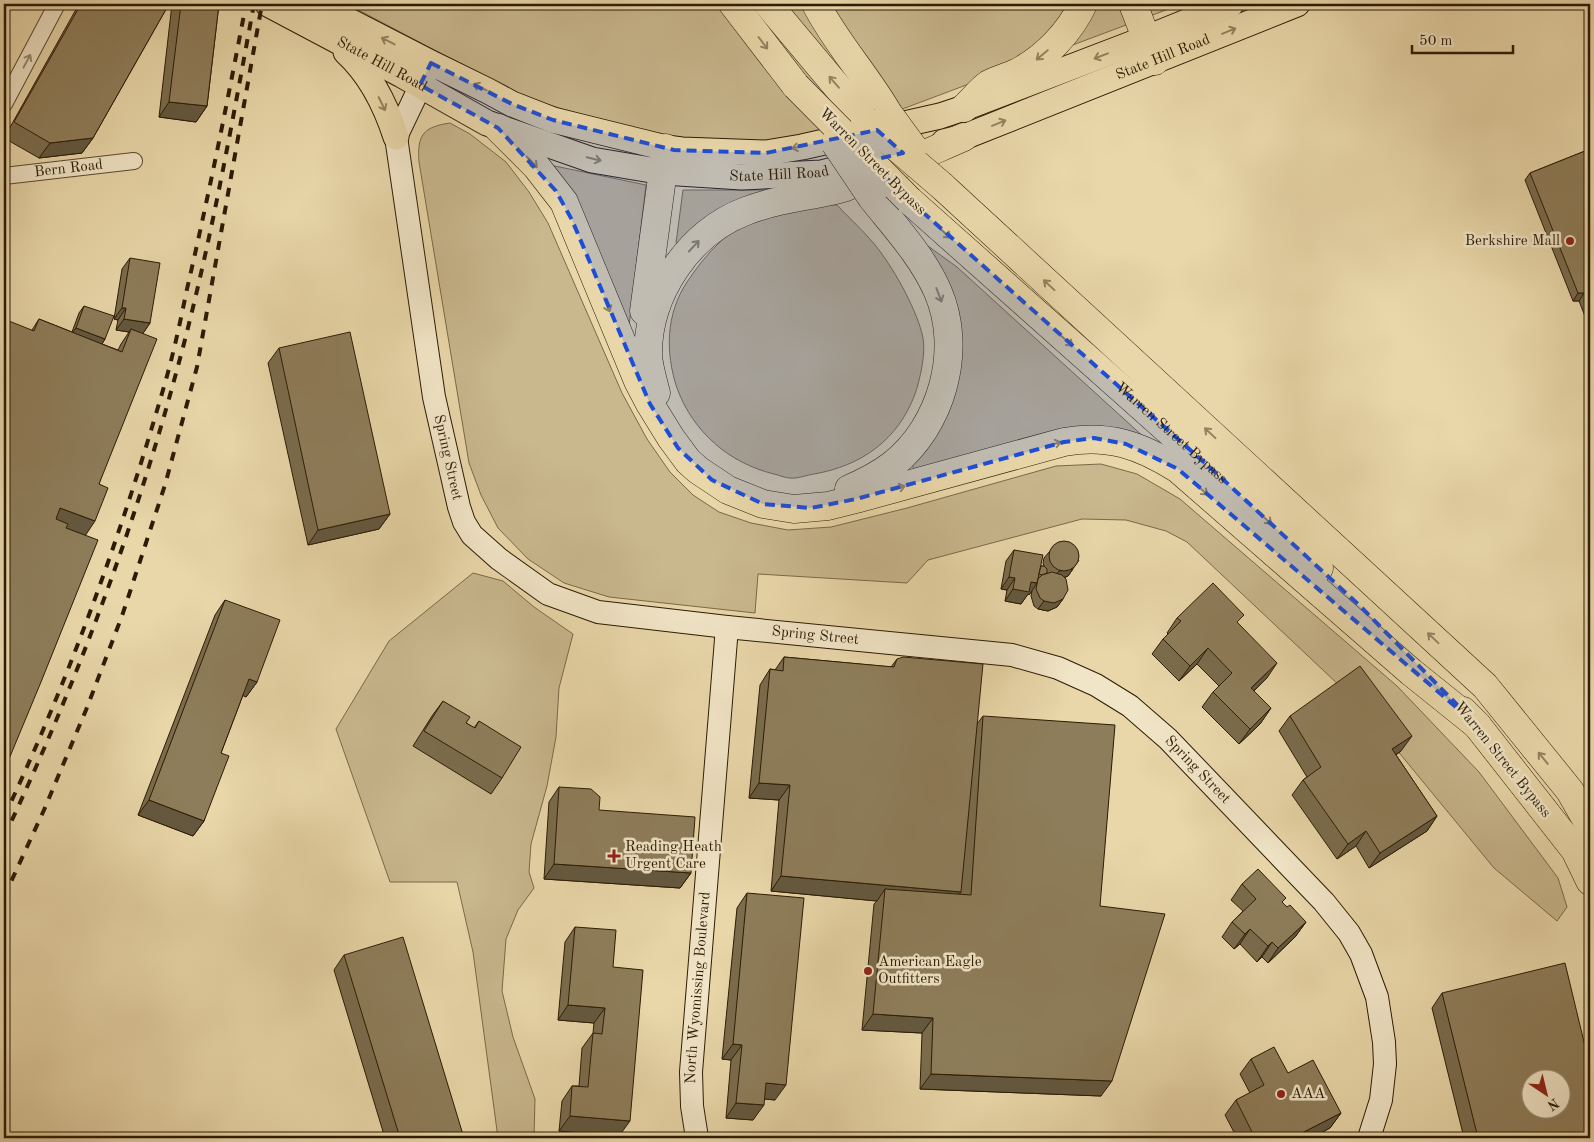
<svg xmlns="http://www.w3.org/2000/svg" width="1594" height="1142" font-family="'Old Standard TT',serif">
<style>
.green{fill:#c9b78d;stroke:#7a6948}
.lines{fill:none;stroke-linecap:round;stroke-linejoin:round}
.street-casing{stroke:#5a4a2d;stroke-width:18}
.secondary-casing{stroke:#2b1b04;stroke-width:24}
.primary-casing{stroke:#2b1b04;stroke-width:27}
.highway-casing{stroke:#2b1b04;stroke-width:29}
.street{stroke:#f1e5c7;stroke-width:16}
.secondary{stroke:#f1e5c7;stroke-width:22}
.primary{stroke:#e9d7a9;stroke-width:25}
.highway{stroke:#e9d7a9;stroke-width:28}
.rail{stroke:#2b1b04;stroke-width:4;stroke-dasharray:9 9;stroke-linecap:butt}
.highway-bridge-casing{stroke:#2b1b04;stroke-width:29;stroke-linecap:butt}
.highway-bridge{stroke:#e9d7a9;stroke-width:28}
.wall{fill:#7a6c4d;stroke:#2b1b04}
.shaded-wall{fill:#63583f;stroke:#2b1b04}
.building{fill:#8e7d5a;stroke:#2b1b04;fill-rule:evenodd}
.oneway{stroke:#94825f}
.oneway2{stroke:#988a6f}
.marked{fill:#1d4ed8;fill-opacity:0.2;stroke:#1d4ed8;stroke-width:4;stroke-dasharray:10 6;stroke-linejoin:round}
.poi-dot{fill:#8f2418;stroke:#f1e5c7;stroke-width:2}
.labels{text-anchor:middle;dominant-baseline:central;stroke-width:5;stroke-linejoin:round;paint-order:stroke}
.street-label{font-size:15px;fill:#2b1b04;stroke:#f1e5c7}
.poi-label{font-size:15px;fill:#2b1b04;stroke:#f1e5c7;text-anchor:start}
</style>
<rect width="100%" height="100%" fill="#e9d7a9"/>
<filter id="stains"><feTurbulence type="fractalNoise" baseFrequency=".004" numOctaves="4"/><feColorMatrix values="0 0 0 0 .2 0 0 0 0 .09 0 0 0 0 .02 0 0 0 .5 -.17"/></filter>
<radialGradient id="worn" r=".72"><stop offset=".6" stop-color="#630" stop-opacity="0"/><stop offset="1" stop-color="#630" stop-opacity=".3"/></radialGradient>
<g class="green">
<polygon points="347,4 1182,4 905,108 795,140 719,143 642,132 525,98"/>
<path d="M450 123 470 134 506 162 529 192 548 223 622 393 647 439 670 472 693 495 719 512 751 523 788 530 831 527 907 508 1056 466 1101 464 1137 474 1180 499 1397 686 1479 772 1558 878 1567 907 1557 921 1494 868 1359 704 1187 542 1166 531 1126 520 1082 519 928 560 907 583 758 574 755 613 609 597 564 583 528 559 498 528 481 495 469 463 419 162C417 135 423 127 450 123Z"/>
<polygon points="550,165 646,185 628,334"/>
<polygon points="683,190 773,190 685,241 676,243"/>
<path d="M837 205C851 220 867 234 879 250 895 271 918 312 923 338 926 352 920 380 915 394 898 440 861 466 814 474 807 475 797 479 790 478 785 478 779 475 774 474 729 463 693 432 677 388 665 352 666 314 687 282 697 267 708 253 721 241 739 225 784 211 808 206 817 204 828 205 837 205Z"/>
<polygon points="921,241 957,267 1146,439 916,472 909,460 950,388"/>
<polygon points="473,573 503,581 534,607 573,634 559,688 556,737 547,786 531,844 529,872 534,888 518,910 506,939 502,991 513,1037 535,1099 534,1138 498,1138 473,952 457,882 390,882 336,729 389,641"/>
</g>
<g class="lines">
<g class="street-casing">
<g id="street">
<polyline points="4,104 57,4"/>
<path id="s1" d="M4 176 134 161"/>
</g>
</g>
<g class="secondary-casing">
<g id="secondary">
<path id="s2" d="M428 70 396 137 434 397 459 507 464 522 472 535 499 559 548 594 598 612 727 627 1012 655 1058 668 1096 685 1130 706 1168 739 1324 902 1349 933 1361 954 1377 997 1384 1042 1385 1064 1381 1100 1369 1138"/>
<path id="s3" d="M697 1138 692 1106 691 1072 727 627"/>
</g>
</g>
<g class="primary-casing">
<g id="primary">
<path id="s4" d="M268 4 402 75 487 123 592 160 663 172 742 177 821 173 868 161"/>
<polyline points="316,4 431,63 488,91 512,104 553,120 666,148 682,150 766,153 802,147 940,116 964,108 1147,38 1231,4"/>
<path d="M346 52C370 74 386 106 396 137"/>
<path id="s5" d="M944 142 964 137 1297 4"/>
</g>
</g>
<g class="highway-casing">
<g id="highway">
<polyline points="733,4 796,86"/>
<polyline points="768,4 865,120"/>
<path d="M816 4C836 43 866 75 888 113"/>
<polyline points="1133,4 1155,61"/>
<path d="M964 108C972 101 980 90 989 84 998 79 1009 77 1018 72 1045 58 1070 32 1083 4"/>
<path d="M498 128 536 166 564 202 638 381 650 404 671 438 688 461 698 470 728 490 763 504 794 509 828 506 856 499 1064 442C1108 434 1140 445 1178 469L1411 672 1477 725"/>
<polyline points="942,186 1485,686 1570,791 1590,826"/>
<path id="s6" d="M909 200 1215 472 1319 568"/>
<polyline points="644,311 666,148"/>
<path d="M656 393C653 381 649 368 648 356 647 295 689 232 746 211 769 202 793 198 816 194 826 192 836 190 846 187 886 172 925 154 964 137"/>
<path d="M849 489C865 482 879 475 892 465 942 426 963 350 938 292 923 257 895 227 872 198"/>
<polyline points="1463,711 1477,725 1575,850 1590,881"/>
</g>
</g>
<use href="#street" class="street"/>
<use href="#secondary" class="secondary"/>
<use href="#primary" class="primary"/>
<use href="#highway" class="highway"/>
<g class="rail">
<path d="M4 817C71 675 124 527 167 376 175 347 181 318 187 289 209 194 228 99 246 4"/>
<path d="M4 837C74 689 132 535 175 377 209 254 231 129 254 4"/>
<polyline points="4,897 44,810 86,710 122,616 165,485 197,367 262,4"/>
</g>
<g class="highway-bridge-casing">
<g id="highway-bridge">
<polyline points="796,86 909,200"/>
<polyline points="888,113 913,147"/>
<polyline points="865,120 942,186"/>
<polyline points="835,143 872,198"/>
</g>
</g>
<use href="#highway-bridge" class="highway-bridge"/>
</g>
<g class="wall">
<polygon points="9,4 19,4 16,8"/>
<polygon points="79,4 169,4 93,138 82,153 39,158 4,138"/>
<polygon points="172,4 219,4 207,106 196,122 159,117"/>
<polygon points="1590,149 1590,329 1579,301 1573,301 1525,180 1530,173"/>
<polygon points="130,258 150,323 143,333 99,484 85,536 32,330 39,319 72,332 79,313 84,306 105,339 102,344 118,350 121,344 129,332 116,330 118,320 114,319 122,269"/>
<polygon points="279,348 390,514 379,529 308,545 268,363"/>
<polygon points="1014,550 1041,566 1044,566 1043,563 1044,558 1050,551 1079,560 1068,576 1064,578 1063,599 1057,607 1048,611 1038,609 1034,606 1031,596 1032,591 1029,595 1028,594 1021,604 1005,601 1007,590 1001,589 1006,561"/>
<polygon points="225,600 257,682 246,697 243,695 221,753 204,821 193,836 138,815 215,615"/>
<polygon points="1177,618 1238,623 1267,678 1254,691 1271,708 1260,724 1239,744 1202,707 1213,692 1219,686 1197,664 1179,681 1152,654 1163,639 1168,634 1167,633"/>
<polygon points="784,657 891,667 897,659 977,724 983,716 1100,906 1101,1096 920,1089 922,1033 862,1030 874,904 877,901 771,891 779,800 749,798 760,685 770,669 775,670"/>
<polygon points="443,701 466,723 474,728 479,721 502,778 491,794 413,746 432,716"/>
<polygon points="1290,716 1401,751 1396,755 1437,816 1427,831 1369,868 1356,846 1337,859 1292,795 1303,780 1307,777 1279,731"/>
<polygon points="559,787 691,873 680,888 544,879 549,802"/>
<polygon points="1242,884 1282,902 1287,907 1306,922 1295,937 1268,963 1262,957 1257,962 1240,944 1234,949 1222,937 1232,922 1243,911 1231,900"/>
<polygon points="747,893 775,1100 765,1099 753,1120 726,1118 731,1060 722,1059 737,908"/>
<polygon points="575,927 613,967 619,1136 559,1131 562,1101 572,1086 579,1086 582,1048 593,1033 594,1023 558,1020 565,942"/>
<polygon points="344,955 464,1138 385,1138 334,970"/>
<polygon points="1442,993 1590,1138 1464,1138 1432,1008"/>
<polygon points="1251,1059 1288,1073 1341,1113 1330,1128 1311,1138 1237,1138 1225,1115 1236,1100 1250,1093 1240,1074"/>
</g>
<g class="shaded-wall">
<polygon points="169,102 207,106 196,122 159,117"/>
<polygon points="93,138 82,153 39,158 50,143"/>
<polygon points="1578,293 1584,293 1579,301 1573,301"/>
<polygon points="122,308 126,308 118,320 114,319"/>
<polygon points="124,319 150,323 142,335 131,329 129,332 116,330"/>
<polygon points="76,328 105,339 100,347 70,336"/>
<polygon points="60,508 95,521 85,536 50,523"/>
<polygon points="390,514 379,529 308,545 318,530"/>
<polygon points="1073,569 1068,576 1059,579 1054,578 1059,571"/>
<polygon points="1009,577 1015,578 1007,590 1001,589"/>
<polygon points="1031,582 1037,583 1029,595 1028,594 1021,604 1005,601 1013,589"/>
<polygon points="1063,599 1057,607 1048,611 1038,609 1044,601"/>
<polygon points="1208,648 1197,664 1179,681 1190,666"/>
<polygon points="1277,663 1267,678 1241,703 1251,688"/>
<polygon points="249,679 257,682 246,697 239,694"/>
<polygon points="1271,708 1260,724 1239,744 1250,729"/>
<polygon points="1412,736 1401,751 1381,764 1392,749"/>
<polygon points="759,783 790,785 779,800 749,798"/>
<polygon points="149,800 204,821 193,836 138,815"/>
<polygon points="1437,816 1427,831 1369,868 1380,853"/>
<polygon points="1366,831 1356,846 1337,859 1348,844"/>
<polygon points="554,864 691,873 680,888 544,879"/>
<polygon points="781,876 961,892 950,908 885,889 877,901 771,891"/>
<polygon points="1306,922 1295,937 1268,963 1278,948"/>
<polygon points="1250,929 1240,944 1234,949 1245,934"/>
<polygon points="1272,942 1262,957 1257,962 1268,946"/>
<polygon points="568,1005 605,1008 594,1023 558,1020"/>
<polygon points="873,1014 933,1018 922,1033 862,1030"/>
<polygon points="733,1044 742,1045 731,1060 722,1059"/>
<polygon points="931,1074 1112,1081 1101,1096 920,1089"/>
<polygon points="766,1083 786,1085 775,1100 755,1098"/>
<polygon points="736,1103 764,1105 753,1120 726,1118"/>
<polygon points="1341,1113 1330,1128 1311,1138 1292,1138"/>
<polygon points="570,1116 630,1121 619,1136 559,1131"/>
</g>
<g class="building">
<polygon points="81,4 169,4 93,138 50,143 14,122"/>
<polygon points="181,4 219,4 207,106 169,102"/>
<polygon points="4,28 7,30 4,37"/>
<polygon points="1590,149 1590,308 1584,293 1578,293 1530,173"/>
<polygon points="130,258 160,263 150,323 124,319 126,308 122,308"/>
<polygon points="84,306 114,316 105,339 76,328"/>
<polygon points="4,319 34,331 39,319 122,352 131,329 157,339 99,484 108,488 95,521 60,508 56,519 68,524 66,528 98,540 41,682 4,771"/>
<polygon points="350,332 390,514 318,530 279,348"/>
<circle cx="1064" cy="556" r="15"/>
<polygon points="1014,550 1043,555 1037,583 1031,582 1029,592 1013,589 1015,578 1009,577"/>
<polygon points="1041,566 1044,566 1047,569 1047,573 1042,575 1039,574"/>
<polygon points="1052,572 1062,575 1066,579 1068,590 1063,599 1054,603 1044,601 1040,598 1036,589 1038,579 1042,575"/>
<polygon points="1213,583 1244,615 1237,622 1277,663 1251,688 1271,708 1250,729 1213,692 1232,673 1208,648 1190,666 1163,639 1181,621 1177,618"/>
<polygon points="225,600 280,620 257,682 249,679 221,753 229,756 204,821 149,800"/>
<polygon points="784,657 894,667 897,659 903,657 983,664 961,892 781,876 790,785 759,783 770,669 783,671"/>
<polygon points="1360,666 1412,736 1392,749 1437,816 1380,853 1366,831 1348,844 1303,780 1321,767 1290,716"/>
<polygon points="443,701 470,717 466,723 475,728 479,721 521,747 502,778 424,731"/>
<polygon points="983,716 1115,725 1100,906 1165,914 1112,1081 931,1074 933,1018 873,1014 885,889 971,895"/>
<polygon points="559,787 591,789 600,797 599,810 695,817 691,873 554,864"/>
<polygon points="1258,869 1286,898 1282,902 1287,907 1290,905 1306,922 1278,948 1272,942 1268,946 1250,929 1245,934 1232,922 1256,899 1242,884"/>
<polygon points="747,893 804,898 786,1085 766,1083 764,1105 736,1103 742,1045 733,1044"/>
<polygon points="575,927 616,930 613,967 643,970 630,1121 570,1116 572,1086 588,1087 593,1033 602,1034 605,1008 568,1005"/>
<polygon points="403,937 464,1138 400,1138 344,955"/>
<path d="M1565 963 1590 1067V1138H1478L1442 993ZM1532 1080H1562V1110H1532Z"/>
<polygon points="1274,1047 1288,1073 1313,1060 1341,1113 1292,1138 1255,1138 1236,1100 1264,1085 1251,1059"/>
</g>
<defs><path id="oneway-shaft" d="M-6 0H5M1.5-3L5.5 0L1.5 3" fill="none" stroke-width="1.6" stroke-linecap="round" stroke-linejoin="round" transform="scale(1.25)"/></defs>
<g class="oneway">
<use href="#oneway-shaft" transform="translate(1229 31) rotate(-22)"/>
<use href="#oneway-shaft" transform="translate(388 41) rotate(-153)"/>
<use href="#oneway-shaft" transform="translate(763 43) rotate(53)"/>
<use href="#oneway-shaft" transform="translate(1042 55) rotate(140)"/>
<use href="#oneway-shaft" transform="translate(1101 56) rotate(159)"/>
<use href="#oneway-shaft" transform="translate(834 82) rotate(-131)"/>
<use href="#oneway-shaft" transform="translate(480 87) rotate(-154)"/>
<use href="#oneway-shaft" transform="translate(382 104) rotate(64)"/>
<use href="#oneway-shaft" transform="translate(999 123) rotate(-22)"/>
<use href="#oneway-shaft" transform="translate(799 147) rotate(170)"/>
<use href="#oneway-shaft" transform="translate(594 159) rotate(14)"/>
<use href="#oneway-shaft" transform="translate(532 162) rotate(46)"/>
<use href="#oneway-shaft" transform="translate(945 233) rotate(42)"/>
<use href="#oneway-shaft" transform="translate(694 246) rotate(-47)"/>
<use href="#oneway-shaft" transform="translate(1049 285) rotate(-137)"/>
<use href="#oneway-shaft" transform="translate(939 295) rotate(69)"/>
<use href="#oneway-shaft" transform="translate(607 305) rotate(68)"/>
<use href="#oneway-shaft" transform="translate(1067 341) rotate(42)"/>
<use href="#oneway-shaft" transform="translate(1210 433) rotate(-137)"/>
<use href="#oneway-shaft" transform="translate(1054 444) rotate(-14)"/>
<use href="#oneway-shaft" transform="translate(898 488) rotate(-16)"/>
<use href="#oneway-shaft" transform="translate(1202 490) rotate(41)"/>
<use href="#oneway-shaft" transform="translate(1266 519) rotate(43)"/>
<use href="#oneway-shaft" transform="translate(1433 638) rotate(-137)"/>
<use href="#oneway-shaft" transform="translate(1543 758) rotate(-129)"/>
</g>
<use class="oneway2" href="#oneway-shaft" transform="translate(27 61) rotate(-62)"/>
<path class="marked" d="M431 63 512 104 553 120 674 150 766 153 877 130 903 153 869 161 909 200 1215 472 1360 606 1477 725 1178 469 1126 444 1094 438 1064 442 856 499 811 508 763 504 712 480 678 448 650 404 572 220 556 191 498 128 420 85Z"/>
<g class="poi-dot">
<circle cx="1570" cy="241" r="5"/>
<path d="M611.5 848.5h5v5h5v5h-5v5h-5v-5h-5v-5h5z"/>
<circle cx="868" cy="971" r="5"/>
<circle cx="1281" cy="1094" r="5"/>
</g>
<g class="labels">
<g class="street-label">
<text stroke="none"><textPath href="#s5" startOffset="235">State Hill Road</textPath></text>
<text stroke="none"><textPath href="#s4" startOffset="129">State Hill Road</textPath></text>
<text transform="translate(872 162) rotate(45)">Warren Street Bypass</text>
<text stroke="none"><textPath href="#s1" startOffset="65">Bern Road</textPath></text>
<text stroke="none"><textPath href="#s4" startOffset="549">State Hill Road</textPath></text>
<text stroke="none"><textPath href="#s6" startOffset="351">Warren Street Bypass</textPath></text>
<text stroke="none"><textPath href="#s2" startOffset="399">Spring Street</textPath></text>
<text stroke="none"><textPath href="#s2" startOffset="849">Spring Street</textPath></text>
<text transform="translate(1502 760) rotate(51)">Warren Street Bypass</text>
<text stroke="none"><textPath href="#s2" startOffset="1269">Spring Street</textPath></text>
<text stroke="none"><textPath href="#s3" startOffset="151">North Wyomissing Boulevard</textPath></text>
</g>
<g class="poi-label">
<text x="1560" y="241" text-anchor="end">Berkshire Mall</text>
<text x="625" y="847">Reading Heath<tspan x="625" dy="17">Urgent Care</tspan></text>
<text x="878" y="962">American Eagle<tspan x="878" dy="17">Outfitters</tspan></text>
<text x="1291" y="1094">AAA</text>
</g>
</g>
<rect width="1594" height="1142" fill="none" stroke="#e9d7a9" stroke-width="20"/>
<rect x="5" y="5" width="1584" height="1132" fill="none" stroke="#2b1b04" stroke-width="2.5"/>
<rect x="10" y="10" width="1574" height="1122" fill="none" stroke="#2b1b04"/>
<g transform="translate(1546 1094) rotate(145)"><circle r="24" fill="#f1e5c7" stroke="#a29479"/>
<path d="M0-4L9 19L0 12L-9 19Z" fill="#8f2418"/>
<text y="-8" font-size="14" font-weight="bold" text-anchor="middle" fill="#2b1b04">N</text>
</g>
<path d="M1412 45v8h101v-8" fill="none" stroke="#2b1b04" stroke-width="2.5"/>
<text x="1419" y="45" font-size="15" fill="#2b1b04" stroke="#f1e5c7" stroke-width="4" paint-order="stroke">50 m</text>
<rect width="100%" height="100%" filter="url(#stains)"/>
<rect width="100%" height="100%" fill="url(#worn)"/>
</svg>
